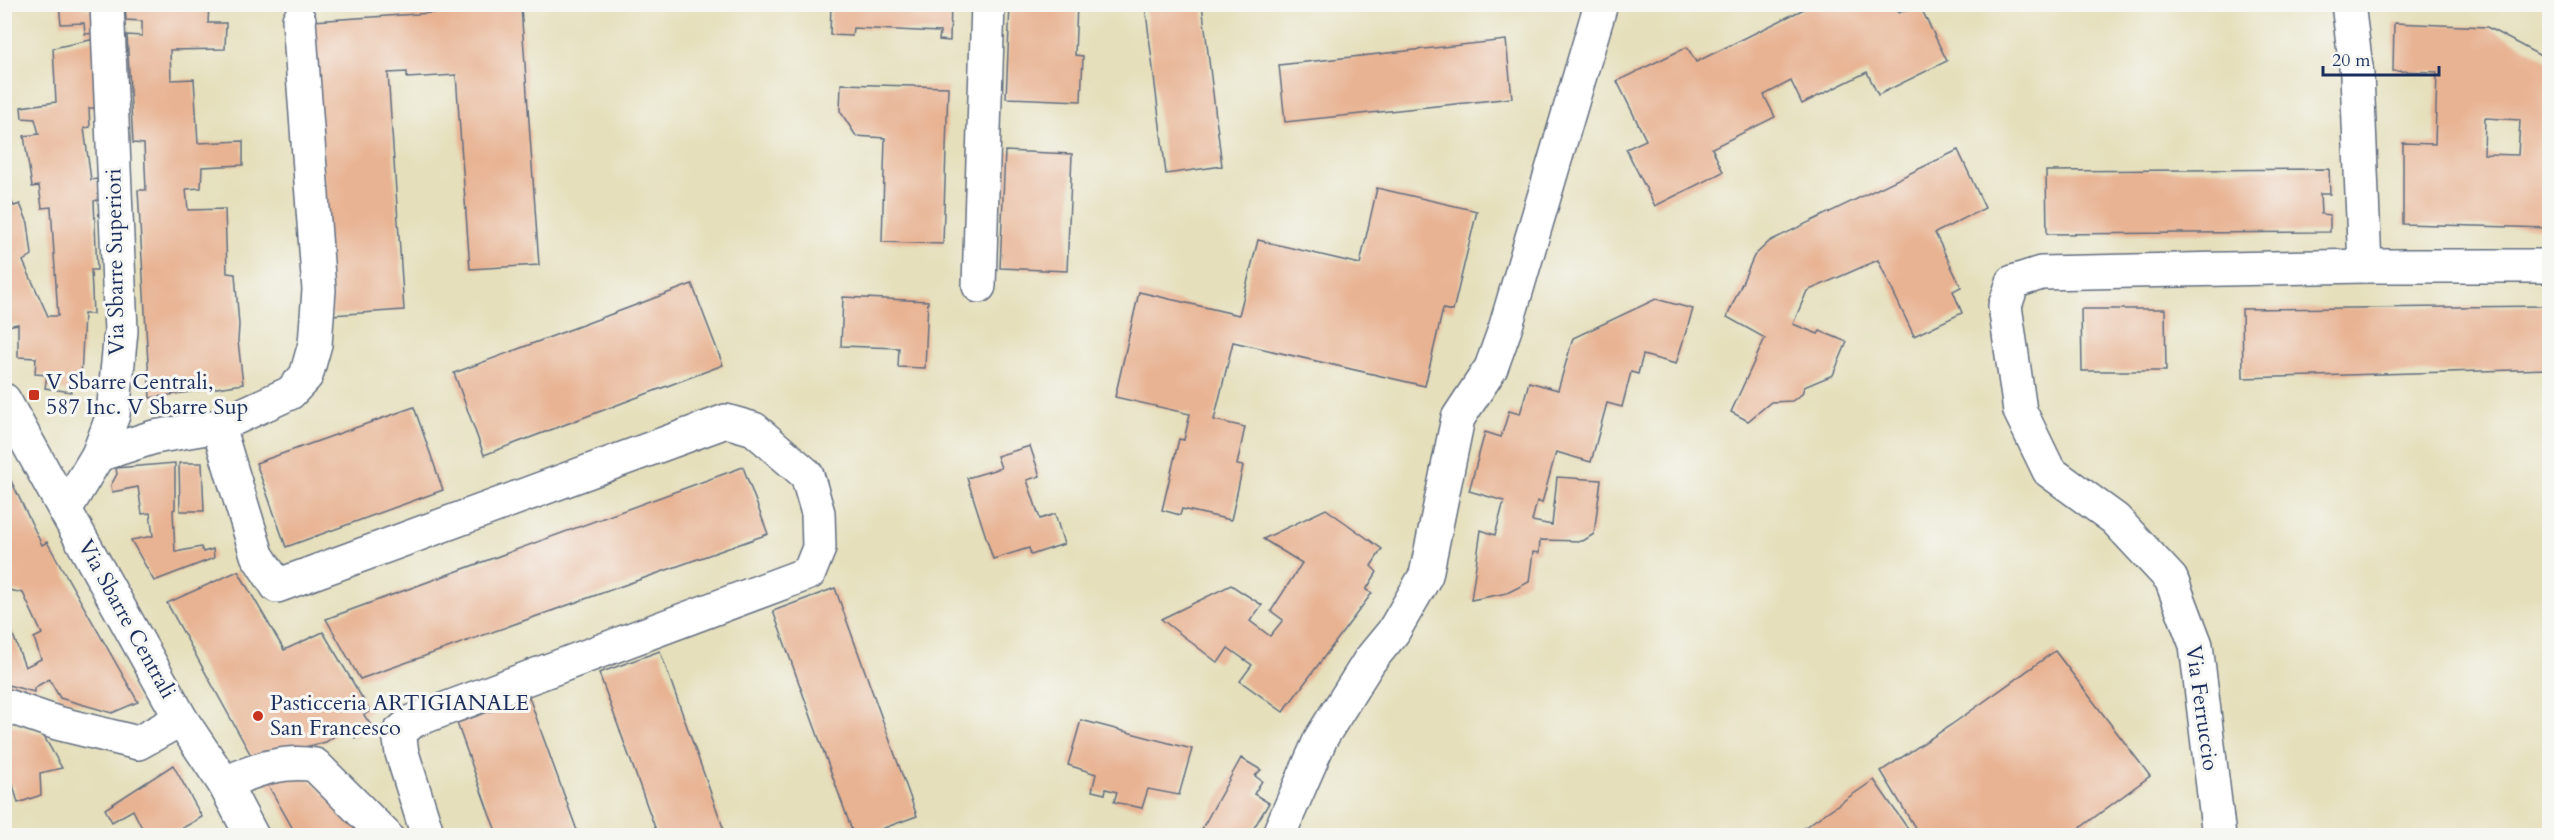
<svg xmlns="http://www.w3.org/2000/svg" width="2554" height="840" font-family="Cardo,serif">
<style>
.building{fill:#e8b393;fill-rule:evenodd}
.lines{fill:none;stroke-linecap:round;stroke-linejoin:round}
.minor-casing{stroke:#626d7f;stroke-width:36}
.tertiary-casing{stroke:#626d7f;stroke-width:36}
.minor{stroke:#fff;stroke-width:33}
.tertiary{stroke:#fff;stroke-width:33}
.poi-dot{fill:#c8321e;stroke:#f6f6f2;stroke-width:2}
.labels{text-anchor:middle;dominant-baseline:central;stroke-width:6;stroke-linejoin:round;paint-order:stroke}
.street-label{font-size:22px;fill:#1b2f5e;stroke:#f6f6f2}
.poi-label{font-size:22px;fill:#1b2f5e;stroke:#f6f6f2;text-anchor:start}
</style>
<rect width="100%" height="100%" fill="#f6f6f2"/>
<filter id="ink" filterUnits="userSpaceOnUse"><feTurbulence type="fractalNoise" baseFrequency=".0167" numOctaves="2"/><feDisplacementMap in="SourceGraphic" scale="12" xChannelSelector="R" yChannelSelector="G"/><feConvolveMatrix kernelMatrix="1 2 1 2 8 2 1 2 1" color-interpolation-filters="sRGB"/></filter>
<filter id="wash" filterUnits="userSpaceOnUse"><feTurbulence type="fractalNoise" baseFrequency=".008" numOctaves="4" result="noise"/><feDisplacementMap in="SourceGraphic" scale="24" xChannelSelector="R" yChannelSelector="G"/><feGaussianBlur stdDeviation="1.35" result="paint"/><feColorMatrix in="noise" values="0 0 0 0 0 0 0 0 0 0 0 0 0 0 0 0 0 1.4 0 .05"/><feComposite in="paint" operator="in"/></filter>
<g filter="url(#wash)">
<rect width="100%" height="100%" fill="#e5dfbb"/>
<g id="blocks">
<g class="building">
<polygon points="59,4 83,4 83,8 95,9 97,33 85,34 84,23 61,24"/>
<polygon points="125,4 209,4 208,23 226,23 225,49 170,50 171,80 194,79 198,143 243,141 243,165 202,167 201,188 186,189 188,210 225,209 227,273 235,274 239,325 238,341 243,384 150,398 138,190 146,190 144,144 133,143 127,35 142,36 142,21 126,20"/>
<polygon points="831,4 951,4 950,41 939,40 940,32 853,28 852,36 830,35"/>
<polygon points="1010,4 1077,4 1075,55 1083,56 1081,101 1006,98"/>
<polygon points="1145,4 1202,4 1222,166 1166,174"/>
<polygon points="1807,4 1894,4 1899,13 1919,4 1947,61 1878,95 1867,72 1802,104 1791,81 1764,95 1775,117 1712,148 1723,172 1655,206 1626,149 1646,140 1617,81 1687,47 1696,62 1808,7"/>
<polygon points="521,7 539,265 470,269 456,75 407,78 407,72 388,73 404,310 332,315 313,21"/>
<path d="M2394 23 2487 27 2550 61V228L2403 224V143L2435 144 2437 72 2393 71ZM2485 118 2520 120 2518 155 2484 154Z"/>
<polygon points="95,39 98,108 89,108 90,127 84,128 91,180 97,179 101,199 94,201 97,270 91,270 93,314 84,314 81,379 73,378 71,392 45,388 47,375 35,374 36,358 18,357 18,324 8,326 4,317 4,189 14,206 20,204 28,223 32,255 23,261 48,316 58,316 51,207 42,208 39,186 32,187 24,136 39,134 35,119 22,118 21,107 56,102 53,48"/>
<polygon points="1506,40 1512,98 1285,122 1279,65"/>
<polygon points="841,84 948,87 943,244 882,242 885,138 856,136 840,111"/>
<polygon points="1958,150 1985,208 1935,233 1961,287 1953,291 1962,313 1914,336 1878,260 1807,291 1793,324 1818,334 1820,331 1847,342 1833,375 1804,387 1802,394 1792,401 1771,402 1748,421 1731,412 1765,338 1727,317 1754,256 1770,241"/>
<polygon points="1005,151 1072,154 1067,271 1000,268"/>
<polygon points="2329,169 2330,194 2320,194 2321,214 2330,215 2330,232 2047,234 2046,171"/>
<polygon points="1377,188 1477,211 1453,311 1443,309 1425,386 1233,342 1214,420 1245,427 1237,465 1243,466 1231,520 1182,509 1180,515 1162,510 1179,439 1184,440 1190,414 1115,397 1139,292 1239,315 1258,240 1360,264"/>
<polygon points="692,284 723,365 484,455 454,373"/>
<polygon points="843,297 928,301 925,368 898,367 899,348 841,346"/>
<polygon points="1656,299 1693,309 1676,364 1643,355 1638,374 1631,372 1622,407 1607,403 1591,462 1556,452 1542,503 1537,501 1532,521 1552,525 1557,477 1601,480 1594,534 1583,541 1540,540 1539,553 1533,552 1529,582 1507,593 1471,600 1481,530 1495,535 1504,501 1469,491 1485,432 1501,437 1509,411 1520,414 1529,382 1558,390 1573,338"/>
<polygon points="2550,306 2550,369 2243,378 2242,309"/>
<polygon points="2081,309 2165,309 2166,371 2082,371"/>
<polygon points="414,407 443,490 286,547 256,463"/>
<polygon points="1030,446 1040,476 1027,480 1040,519 1055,514 1064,544 1031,555 1029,548 993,559 967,478 1001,468 997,456"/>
<polygon points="175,463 175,509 173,510 175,552 201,547 203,552 213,549 214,558 154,581 131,540 153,536 150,513 142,514 138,487 112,492 111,485 117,474 116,468"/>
<polygon points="179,463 202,463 204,511 180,511"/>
<polygon points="4,466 42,545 47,542 138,702 112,713 60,698 49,679 34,688 34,692 4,684 4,611 25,667 41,659 34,638 42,634 23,593 4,589 4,569 9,566 4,556"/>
<polygon points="743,467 768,534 360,679 326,619"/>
<polygon points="1326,509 1382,549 1371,566 1377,572 1366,590 1372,593 1283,712 1240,681 1252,665 1228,648 1218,663 1161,619 1231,585 1262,605 1250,621 1270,636 1283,620 1271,611 1302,563 1263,539"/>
<polygon points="238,571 284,650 323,632 370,711 364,715 372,727 355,738 347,727 326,742 253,759 167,603"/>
<polygon points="835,588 917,816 862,836 854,836 773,611"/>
<polygon points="660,651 714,802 726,836 658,836 599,673"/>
<polygon points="2055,651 2150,776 2069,836 1920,836 1881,771 1951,725"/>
<polygon points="529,697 542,734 579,836 498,836 490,816 457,723"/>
<polygon points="1081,720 1192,749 1179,795 1148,789 1142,808 1114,802 1117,792 1106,789 1105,794 1092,791 1096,774 1068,765"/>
<polygon points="4,723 43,735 62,768 40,773 41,795 18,803 13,785 4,786"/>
<polygon points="1241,758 1261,770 1255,776 1262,781 1254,794 1269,803 1249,836 1198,836"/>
<polygon points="173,765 202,817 179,830 182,836 146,836 133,810 112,822 105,809"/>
<polygon points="292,771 311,781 366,836 297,836 263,776"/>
<polygon points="1874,780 1913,836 1796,836 1795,834"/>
</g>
</g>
</g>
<g filter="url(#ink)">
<use href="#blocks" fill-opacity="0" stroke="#626d7f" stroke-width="1.5"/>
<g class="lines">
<g class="minor-casing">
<g id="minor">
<polyline points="2348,4 2357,75 2365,266"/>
<polyline points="979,286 988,4"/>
<polyline points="218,426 257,555 277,586 726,421 754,429 807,475 818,513 819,548 809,573 413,721 399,733 402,753 428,836"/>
<polyline points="98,455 154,437 218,426 290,393 306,376 315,344 319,290 299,20"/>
<polyline points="4,705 57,723 138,743 181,719"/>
<path d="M224 783C254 771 282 759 315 765L386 836"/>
<polyline points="1278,836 1321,738 1370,660 1393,632 1426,575 1458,418 1491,368 1505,329 1601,4"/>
<polyline points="2219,836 2196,645 2171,579 2115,519 2049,471 2020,411 2005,306 2013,282 2041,273 2365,266 2550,266"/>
</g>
</g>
<g class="tertiary-casing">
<g id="tertiary">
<polyline points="4,400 181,719 224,783 252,836"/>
<polyline points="66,508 98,455 113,415 121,331 107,4"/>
</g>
</g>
<use href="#minor" class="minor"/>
<use href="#tertiary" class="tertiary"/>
</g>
</g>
<g class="poi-dot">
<rect x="28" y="389" width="12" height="12" rx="3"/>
<circle cx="258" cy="716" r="6"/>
</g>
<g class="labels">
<g class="street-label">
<text transform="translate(115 262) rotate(-91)">Via Sbarre Superiori</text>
<text transform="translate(127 619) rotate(61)">Via Sbarre Centrali</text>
<text transform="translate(2202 708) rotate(82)">Via Ferruccio</text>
</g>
<g class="poi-label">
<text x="46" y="382">V Sbarre Centrali,<tspan x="46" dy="25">587 Inc. V Sbarre Sup</tspan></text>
<text x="270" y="703">Pasticceria ARTIGIANALE<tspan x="270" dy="25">San Francesco</tspan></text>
</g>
</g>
<rect width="2554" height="840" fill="none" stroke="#f6f6f2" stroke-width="24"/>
<path d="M2323 66v9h116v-9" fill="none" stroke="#1b2f5e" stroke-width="3"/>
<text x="2332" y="66" font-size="18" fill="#1b2f5e" stroke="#f6f6f2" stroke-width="4.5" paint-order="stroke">20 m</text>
</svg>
